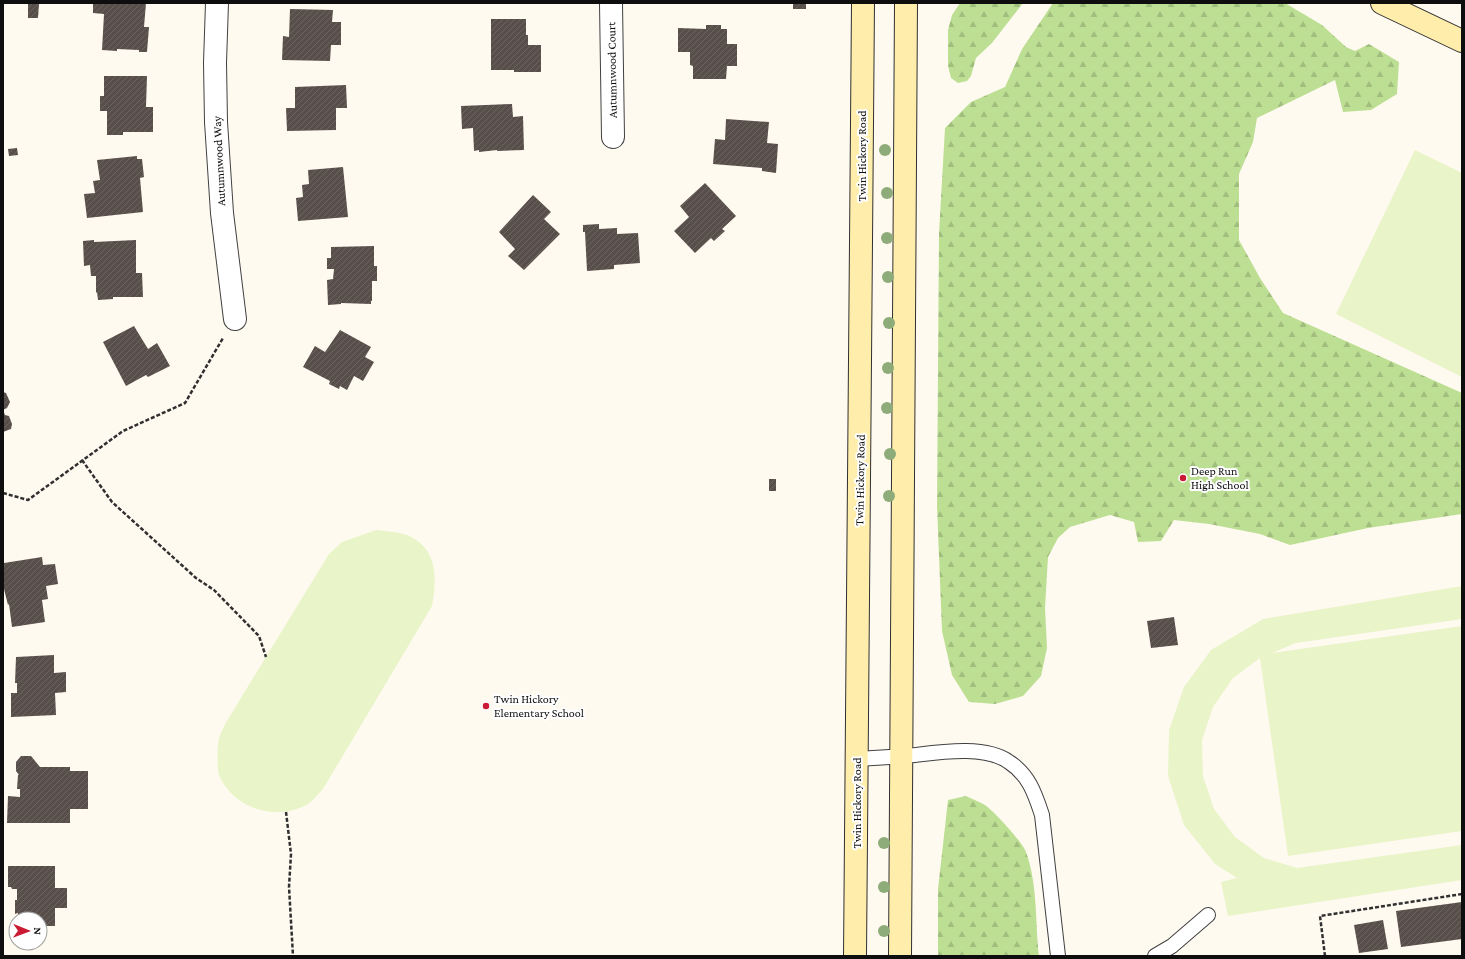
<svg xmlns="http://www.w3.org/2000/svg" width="1465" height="959" font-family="'Crimson Pro',serif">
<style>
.forest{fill:url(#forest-firs)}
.pitch{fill:#e9f4c8}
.building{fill:url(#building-hatch)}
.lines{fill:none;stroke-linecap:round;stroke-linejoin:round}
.service-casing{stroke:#414141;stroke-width:16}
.minor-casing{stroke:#414141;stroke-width:24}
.secondary-casing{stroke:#303030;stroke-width:24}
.path{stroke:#303030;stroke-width:2.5;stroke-dasharray:4 2;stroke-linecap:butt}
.service{stroke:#fff;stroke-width:14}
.minor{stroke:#fff;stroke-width:22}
.secondary{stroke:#ffedab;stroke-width:22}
.tree{fill:#8eac79}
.poi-dot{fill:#cb1a34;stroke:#fff;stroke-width:1.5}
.labels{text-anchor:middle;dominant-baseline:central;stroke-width:4;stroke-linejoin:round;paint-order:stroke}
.street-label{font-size:12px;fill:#0e0e0e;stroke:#fff}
.poi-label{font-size:12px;fill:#0e0e0e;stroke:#fff;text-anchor:start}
</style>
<defs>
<pattern id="forest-firs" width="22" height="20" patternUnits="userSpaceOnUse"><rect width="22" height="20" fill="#bddf93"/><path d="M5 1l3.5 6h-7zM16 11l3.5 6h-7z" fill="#a1be7e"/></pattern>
<pattern id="building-hatch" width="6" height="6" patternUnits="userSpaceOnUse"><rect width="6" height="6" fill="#584e4a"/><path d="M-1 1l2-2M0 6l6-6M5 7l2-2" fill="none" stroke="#6b6360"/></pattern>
</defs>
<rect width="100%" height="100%" fill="#fffaf0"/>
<g class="forest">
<polygon points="960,3 1023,3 992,43 976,58 971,76 967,81 958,83 951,78 948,66 948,30 952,15"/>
<polygon points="1053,3 1285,3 1322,25 1346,47 1355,51 1369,44 1399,62 1397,94 1371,110 1343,112 1335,80 1257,118 1253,142 1239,174 1239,240 1260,278 1283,313 1462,393 1462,514 1368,528 1290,545 1260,534 1209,524 1174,520 1161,541 1138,542 1134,522 1110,515 1070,527 1058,538 1048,557 1045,608 1047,648 1041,676 1023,696 995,704 969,702 952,675 942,631 937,506 939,233 945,128 971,102 1005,87 1022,49"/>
<path d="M966 796C972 799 980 802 985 805 994 811 1023 843 1026 852 1038 885 1035 922 1039 956H938V889L948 800Z"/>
</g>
<g class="pitch">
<polygon points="1415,150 1462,173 1462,377 1336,314"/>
<path d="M376 530C386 531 397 532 407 535 438 548 437 578 432 606L323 789C318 794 313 801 308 804 277 822 233 809 219 775 217 768 217 746 219 739 220 734 223 729 225 724L329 554 342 542Z"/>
<polygon points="1462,586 1462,619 1296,643 1272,653 1462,626 1462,831 1288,856 1260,658 1233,678 1213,707 1202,740 1203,776 1214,809 1235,837 1264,858 1297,868 1462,845 1462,880 1228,916 1221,882 1237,878 1215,864 1184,825 1168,776 1169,730 1184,687 1211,650 1263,619"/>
</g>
<g class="building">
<polygon points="93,3 146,3 144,27 149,27 147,52 139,52 139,50 117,49 117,51 102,50 104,14 93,13"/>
<rect x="793" y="3" width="13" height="6"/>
<polygon points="28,4 39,4 38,18 28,18"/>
<polygon points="290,9 333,10 332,22 341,22 341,45 331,45 330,61 282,60 283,36 289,37"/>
<polygon points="491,19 526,19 526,35 528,35 528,45 541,45 541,72 514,72 514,70 491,70"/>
<polygon points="706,25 721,25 721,29 727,29 727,44 737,44 737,66 727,66 726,79 693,79 693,66 690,65 690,52 678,52 678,28 706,29"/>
<polygon points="104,76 147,76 146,107 153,107 153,132 123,132 123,135 107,135 107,111 100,111 100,96 104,96"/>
<polygon points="346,85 347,108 336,108 336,130 287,131 286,108 295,108 295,87"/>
<polygon points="512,104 513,117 523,116 524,150 497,151 497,150 479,152 479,150 474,151 473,128 462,129 461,106"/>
<polygon points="726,119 769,122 767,143 778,144 776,173 762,171 762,168 713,164 715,139 725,140"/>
<polygon points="17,148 18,155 9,156 8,149"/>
<polygon points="137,156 137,159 142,159 144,177 140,178 143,212 87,218 84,194 95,193 93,181 100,180 97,160"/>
<polygon points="343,167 348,217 298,221 296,198 303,197 302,185 309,184 308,170"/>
<polygon points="705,183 736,216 722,229 725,231 714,241 711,238 695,253 674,231 689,217 680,206"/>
<polygon points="533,195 551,212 544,219 560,234 524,270 508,256 515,249 499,232"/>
<polygon points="599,224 599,229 617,228 617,234 638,233 640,263 614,265 614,269 587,271 585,232 583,232 583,225"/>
<polygon points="94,240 94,242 136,240 136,273 142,273 143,297 113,297 113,299 98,300 97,292 96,293 96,276 91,276 90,265 84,266 83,241"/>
<polygon points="374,246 374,266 377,266 377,281 372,281 372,301 371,301 371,304 341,303 341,304 328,305 327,280 333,279 334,269 327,269 327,258 331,258 331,247"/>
<polygon points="134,326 148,349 157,343 170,366 148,377 146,375 126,386 103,342"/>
<polygon points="340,330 371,347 365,357 374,362 363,381 354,376 347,390 340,386 339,389 329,384 330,381 303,367 315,346 325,352"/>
<polygon points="3,392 6,393 10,402 7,408 3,410 5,415 9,416 12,424 11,429 3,432"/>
<rect x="769" y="479" width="7" height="12"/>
<polygon points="42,557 43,565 55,564 58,584 46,586 48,599 42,600 45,622 12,627 9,604 8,605 3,585 3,560 4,563"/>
<polygon points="1174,617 1178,645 1151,648 1147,621"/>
<polygon points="54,655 54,673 66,672 66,692 55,693 56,715 11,717 11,693 17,693 17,683 15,683 16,657"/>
<polygon points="21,756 31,756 40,767 70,767 70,771 88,771 88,809 70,809 70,823 7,823 8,796 20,797 20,789 17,789 18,775 19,775 16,771 16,762"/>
<polygon points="8,866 55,866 55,888 67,888 67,908 55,908 55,926 40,926 40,919 18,919 18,913 15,914 15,900 17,900 17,889 12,889 11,887 8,887"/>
<polygon points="1462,902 1462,939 1401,947 1396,911"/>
<polygon points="1383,920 1388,949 1359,953 1354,925"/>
</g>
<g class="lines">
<g class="service-casing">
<g id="service">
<path d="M857 759C873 758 890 757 906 756 935 753 984 744 1009 762 1029 775 1035 794 1042 815L1058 956"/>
<polyline points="1155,956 1172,946 1208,915"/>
</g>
</g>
<g class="minor-casing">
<g id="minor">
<polyline points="217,3 215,63 216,122 222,213 235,319"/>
<polyline points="611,3 613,137"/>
</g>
</g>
<g class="secondary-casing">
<g id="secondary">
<polyline points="1382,3 1462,41"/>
<polyline points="855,956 863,3"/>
<polyline points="900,956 906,3"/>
</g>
</g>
<g class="path">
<polyline points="82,460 112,502 196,578 214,590 259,636 266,657"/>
<polyline points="3,493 28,500 123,431 185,403 223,338"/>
<polyline points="286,812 291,854 289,887 293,956"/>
<polyline points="1325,956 1320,916 1462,894"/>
</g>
<use href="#service" class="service"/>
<use href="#minor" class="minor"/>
<use href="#secondary" class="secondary"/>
</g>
<g class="tree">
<circle cx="885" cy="150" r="6"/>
<circle cx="887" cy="193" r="6"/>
<circle cx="887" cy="238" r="6"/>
<circle cx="888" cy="277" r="6"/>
<circle cx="889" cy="323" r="6"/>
<circle cx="888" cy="368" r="6"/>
<circle cx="887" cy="408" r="6"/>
<circle cx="890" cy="454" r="6"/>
<circle cx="889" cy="496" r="6"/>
<circle cx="884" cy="843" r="6"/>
<circle cx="884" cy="887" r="6"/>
<circle cx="884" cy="931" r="6"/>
</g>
<g class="poi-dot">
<circle cx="1183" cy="478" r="4"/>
<circle cx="486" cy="706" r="4"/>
</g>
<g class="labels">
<g class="street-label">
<text transform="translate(612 70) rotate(-91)">Autumnwood Court</text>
<text transform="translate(862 156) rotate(-90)">Twin Hickory Road</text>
<text transform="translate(219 161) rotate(-93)">Autumnwood Way</text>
<text transform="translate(860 480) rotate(-89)">Twin Hickory Road</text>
<text transform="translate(857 803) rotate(-90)">Twin Hickory Road</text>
</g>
<g class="poi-label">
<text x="1191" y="471">Deep Run<tspan x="1191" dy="14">High School</tspan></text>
<text x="494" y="699">Twin Hickory<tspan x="494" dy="14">Elementary School</tspan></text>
</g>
</g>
<rect width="1465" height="959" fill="none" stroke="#0e0e0e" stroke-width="8"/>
<g transform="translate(28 931) rotate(91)"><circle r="19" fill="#ffffff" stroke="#9f9f9f"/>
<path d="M0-3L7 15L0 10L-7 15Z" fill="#cb1a34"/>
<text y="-6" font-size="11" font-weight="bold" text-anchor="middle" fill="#0e0e0e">N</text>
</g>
</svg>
